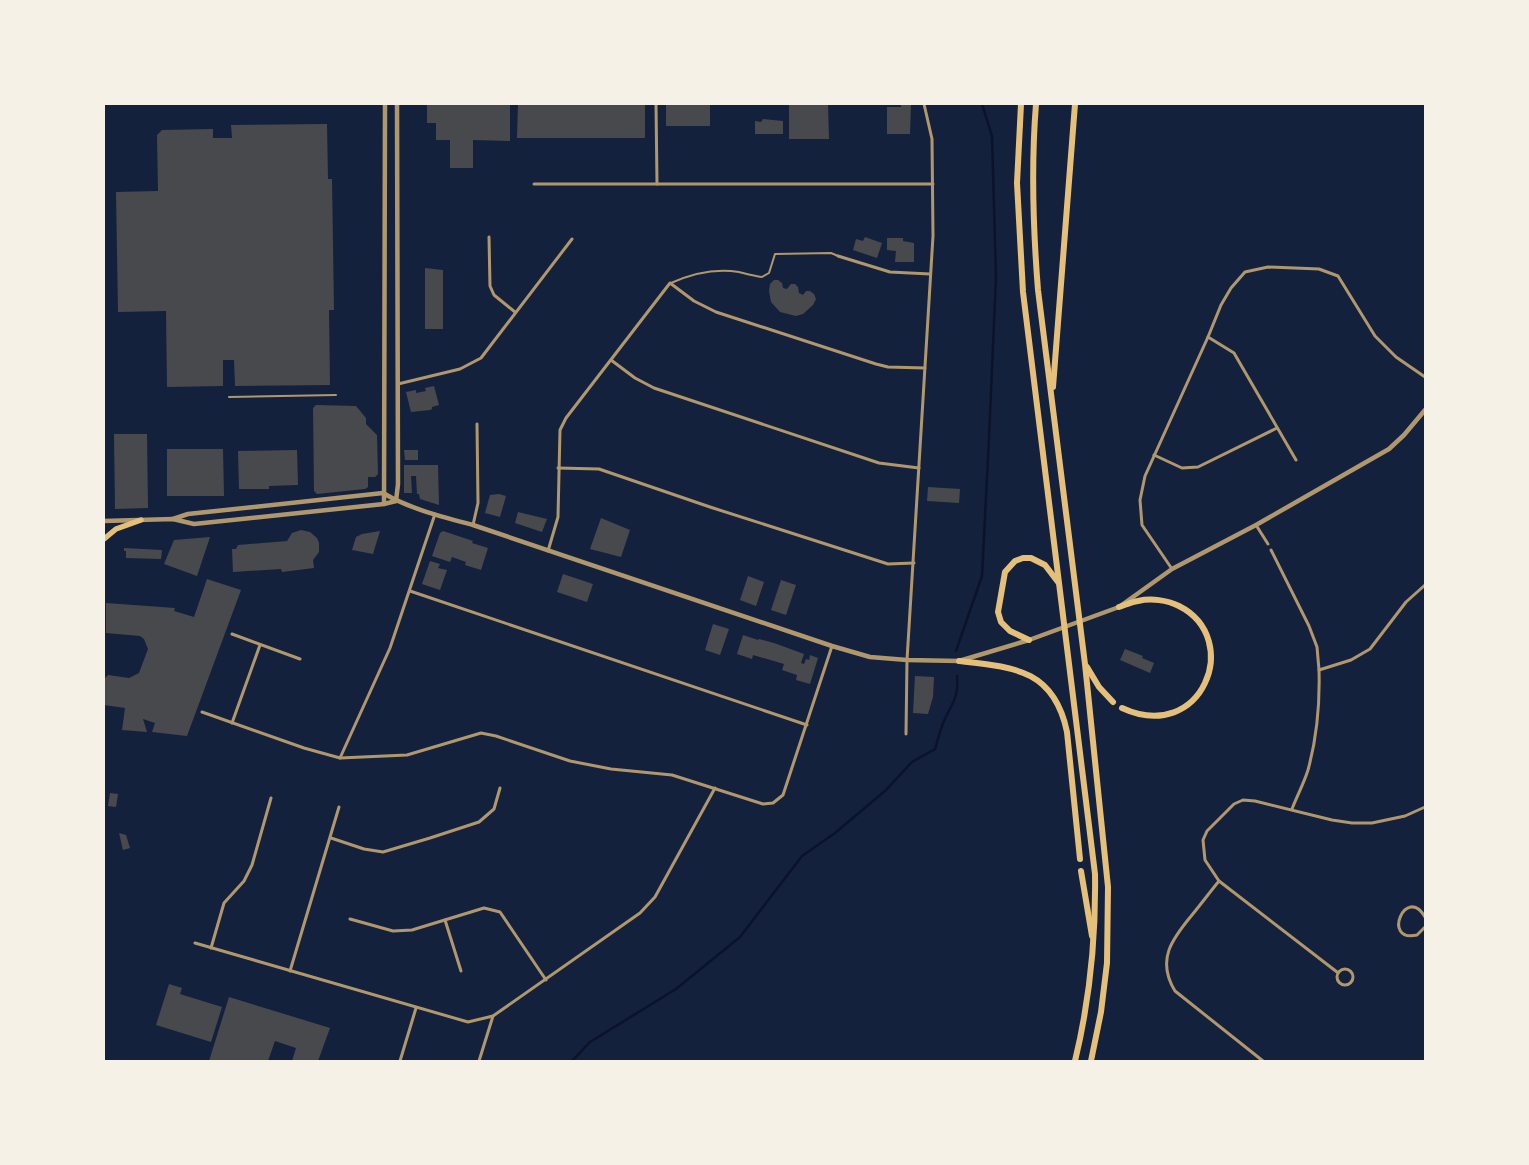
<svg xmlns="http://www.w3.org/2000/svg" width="1529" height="1165" font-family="'IBM Plex Sans',sans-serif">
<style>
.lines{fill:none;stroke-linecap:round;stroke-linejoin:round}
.stream{stroke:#0b132b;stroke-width:2.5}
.building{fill:#48494c}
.service{stroke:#b1986c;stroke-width:2}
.minor{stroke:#b1986c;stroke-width:3}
.tertiary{stroke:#b1986c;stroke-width:4.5}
.primary{stroke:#e5c07b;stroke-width:5.5}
.motorway{stroke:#e5c07b;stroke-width:6}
</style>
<rect width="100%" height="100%" fill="#14213d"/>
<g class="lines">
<g class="stream">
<polyline points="956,651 982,576 989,438 996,277 992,136 982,104"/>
<path d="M572 1061 590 1042 676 989 740 937 802 856 835 833 886 790 912 762 935 749C938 740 940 730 944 721 952 703 959 698 957 676"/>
</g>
</g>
<g class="building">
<polygon points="427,104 510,104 510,141 473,140 473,168 450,168 450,140 436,140 436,123 427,123"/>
<polygon points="518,104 645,104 645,138 517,138"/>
<rect x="666" y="104" width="44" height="22"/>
<polygon points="789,104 828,104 829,139 789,139"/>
<polygon points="901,104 911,104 910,134 887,134 887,107 901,107"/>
<polygon points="763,119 783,121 783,134 755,134 755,121 761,122"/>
<polygon points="327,124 328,179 332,179 334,310 329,310 330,385 235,386 234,360 223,360 223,386 167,387 166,311 118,312 116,192 158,191 157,135 162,130 213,129 213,138 232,138 231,125"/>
<polygon points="865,237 882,243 877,258 853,250 856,239 863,241"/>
<polygon points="887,238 903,238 903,241 914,243 914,262 895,262 896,251 887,250"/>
<polygon points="425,268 443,270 443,329 425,329"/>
<polygon points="774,280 778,280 782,283 783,288 787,289 791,284 795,284 798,287 799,293 803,295 806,291 810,291 814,294 816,299 813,305 803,314 796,316 780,312 771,302 769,291 770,284"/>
<polygon points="434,386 439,405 432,407 432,409 430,410 411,412 406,392 416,390 416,393 426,391 425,388"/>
<polygon points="316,405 356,406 366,418 366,424 377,435 378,474 375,477 368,477 368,487 365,489 317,494 314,491 313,408"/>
<polygon points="114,434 147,434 148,508 115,509"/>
<polygon points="167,449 223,449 224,496 167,496"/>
<polygon points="297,450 298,485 269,486 269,489 239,489 238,451"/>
<polygon points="404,450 418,450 418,460 405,460"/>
<polygon points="404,465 438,465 439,505 420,499 419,494 417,494 416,476 411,476 412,493 404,493"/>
<polygon points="928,487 960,489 959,503 927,501"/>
<polygon points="499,494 506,496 500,517 485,513 490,495"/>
<polygon points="518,512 547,519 542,532 515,523"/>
<polygon points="601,518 630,530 621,557 590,549"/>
<polygon points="301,530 310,532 317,538 319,543 319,552 313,560 314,568 282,572 281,569 233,572 232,549 236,549 238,545 287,541 292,533"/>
<polygon points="380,531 373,554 352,550 356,537 362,534"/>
<polygon points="443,531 473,541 472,543 488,548 481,570 465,565 466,562 452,557 450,562 432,556 440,533"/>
<polygon points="210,537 197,576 164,564 174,540"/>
<polygon points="124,548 162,550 161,559 126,558 126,551 124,551"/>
<polygon points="430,561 440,564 438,568 447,570 440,590 422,584"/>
<polygon points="563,574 593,584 587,602 557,592"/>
<polygon points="748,576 764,582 756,606 740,600"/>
<polygon points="207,579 241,590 187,736 152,732 155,723 143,719 147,732 122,730 125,708 104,705 105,678 108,675 129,678 139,673 148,649 144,639 140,636 106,633 106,603 175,608 174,611 194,617"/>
<polygon points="781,580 796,585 786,615 771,610"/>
<polygon points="713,624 729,629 720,655 705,650"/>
<polygon points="743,635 758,640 759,639 774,643 804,654 801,663 804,664 806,659 809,660 810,655 818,658 810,684 796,680 797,675 782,670 784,664 753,655 752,659 737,654"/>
<polygon points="1125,649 1143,656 1142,658 1154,663 1150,673 1120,660"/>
<polygon points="915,676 934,677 933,697 928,714 913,713"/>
<polygon points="110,793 118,794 116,807 108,806"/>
<polygon points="119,833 126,835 130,848 123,850"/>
<polygon points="169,984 182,988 180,994 222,1007 211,1042 156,1025"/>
<polygon points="229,997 330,1028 318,1061 292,1061 296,1048 275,1041 268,1061 209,1061"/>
</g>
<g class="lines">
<g class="service">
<path d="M671 283C693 273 715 268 739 272 747 274 754 276 762 277L769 273 775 254 831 253 838 256"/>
<polyline points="229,397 336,395"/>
</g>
<g class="minor">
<polyline points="656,104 657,184"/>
<polyline points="534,184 933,184"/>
<polyline points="489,237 490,286 494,295 515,312"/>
<polyline points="838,256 890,272 930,274"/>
<polyline points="1208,337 1221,305 1231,288 1245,272 1268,267 1319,269 1338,276 1375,336 1396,357 1425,377"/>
<polyline points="611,360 635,378 654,388 879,463 919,468"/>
<polyline points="398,384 460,369 481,358 572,239"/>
<polyline points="1154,455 1182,468 1198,467 1277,428"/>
<polyline points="558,468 599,469 710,507 888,564 914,563"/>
<polyline points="473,525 478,503 477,424"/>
<polyline points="1256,525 1268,544"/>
<polyline points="1271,550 1309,626 1317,647 1319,670 1351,660 1370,649 1406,602 1425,585"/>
<polyline points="548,551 558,517 560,430 566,418 670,283 694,301 716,312 876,364 888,367 925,368"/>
<polyline points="1172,569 1142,525 1140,500 1145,476 1208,337 1234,353 1296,460"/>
<polyline points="410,591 807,725"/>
<polyline points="232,634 300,659"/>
<polyline points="202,712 304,748 340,758 407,755 481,733 496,736 570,761 611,769 672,775 763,804 773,803 783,795 832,646"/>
<polyline points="232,723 260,645"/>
<polyline points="906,734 907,660 933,236 932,139 924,104"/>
<polyline points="340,758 390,648 435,514"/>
<path d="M1292 809C1297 796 1304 783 1308 770 1317 737 1320 704 1319 670"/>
<polyline points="331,838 364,849 383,852 430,838 479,822 494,809 500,788"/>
<path d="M1219 881C1210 892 1201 904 1192 915 1172 939 1156 960 1175 991L1263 1061"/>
<path d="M1425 917C1406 884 1381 943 1417 935L1425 927"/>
<polyline points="350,919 393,931 412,930 484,908 500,912 546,980"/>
<polyline points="445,920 461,971"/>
<polyline points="195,943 468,1022 493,1016 640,913 655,897 715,788"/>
<polyline points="211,948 224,903 244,881 252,865 271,798"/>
<circle cx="1345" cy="977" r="8"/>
<polyline points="290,971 339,807"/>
<polyline points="1337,972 1219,881 1205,860 1203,840 1207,831 1234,804 1243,800 1255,801 1332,820 1352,823 1372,823 1405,816 1425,807"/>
<polyline points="400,1061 416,1008"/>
<polyline points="479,1061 493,1016"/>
</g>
<g class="tertiary">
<polyline points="396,501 398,484 397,104"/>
<polyline points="384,504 385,104"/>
<path d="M173 519 188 514 383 493C410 509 443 517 473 525L832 646 870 657 907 660 959 661 1029 640 1119 607 1172 569 1256 525 1389 449 1404 435 1425 410"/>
<polyline points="104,521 173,519 194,524 384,504 396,501"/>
</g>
<polyline class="primary" points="104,539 116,529 141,520"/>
<g class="motorway">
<path d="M1021 104 1017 183 1023 292 1095 874C1096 938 1090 999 1075 1061"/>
<path d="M1036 104C1031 166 1033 228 1038 290L1085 664 1108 887 1107 963 1101 1012 1091 1061"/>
<polyline points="1053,387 1075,104"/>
<path d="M1119 607C1125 605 1131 602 1138 601 1151 598 1167 600 1179 606 1244 639 1202 745 1122 708"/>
<polyline points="1029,640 1010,631 1001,622 998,612 1005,572 1015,561 1023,558 1031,558 1045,565 1058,582"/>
<path d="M959 661C1013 667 1054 669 1067 732L1080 859"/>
<polyline points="1087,667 1099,687 1113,702"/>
<polyline points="1081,871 1092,936"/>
</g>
</g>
<rect width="1529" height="1165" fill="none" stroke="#f6f1e7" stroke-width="210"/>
</svg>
